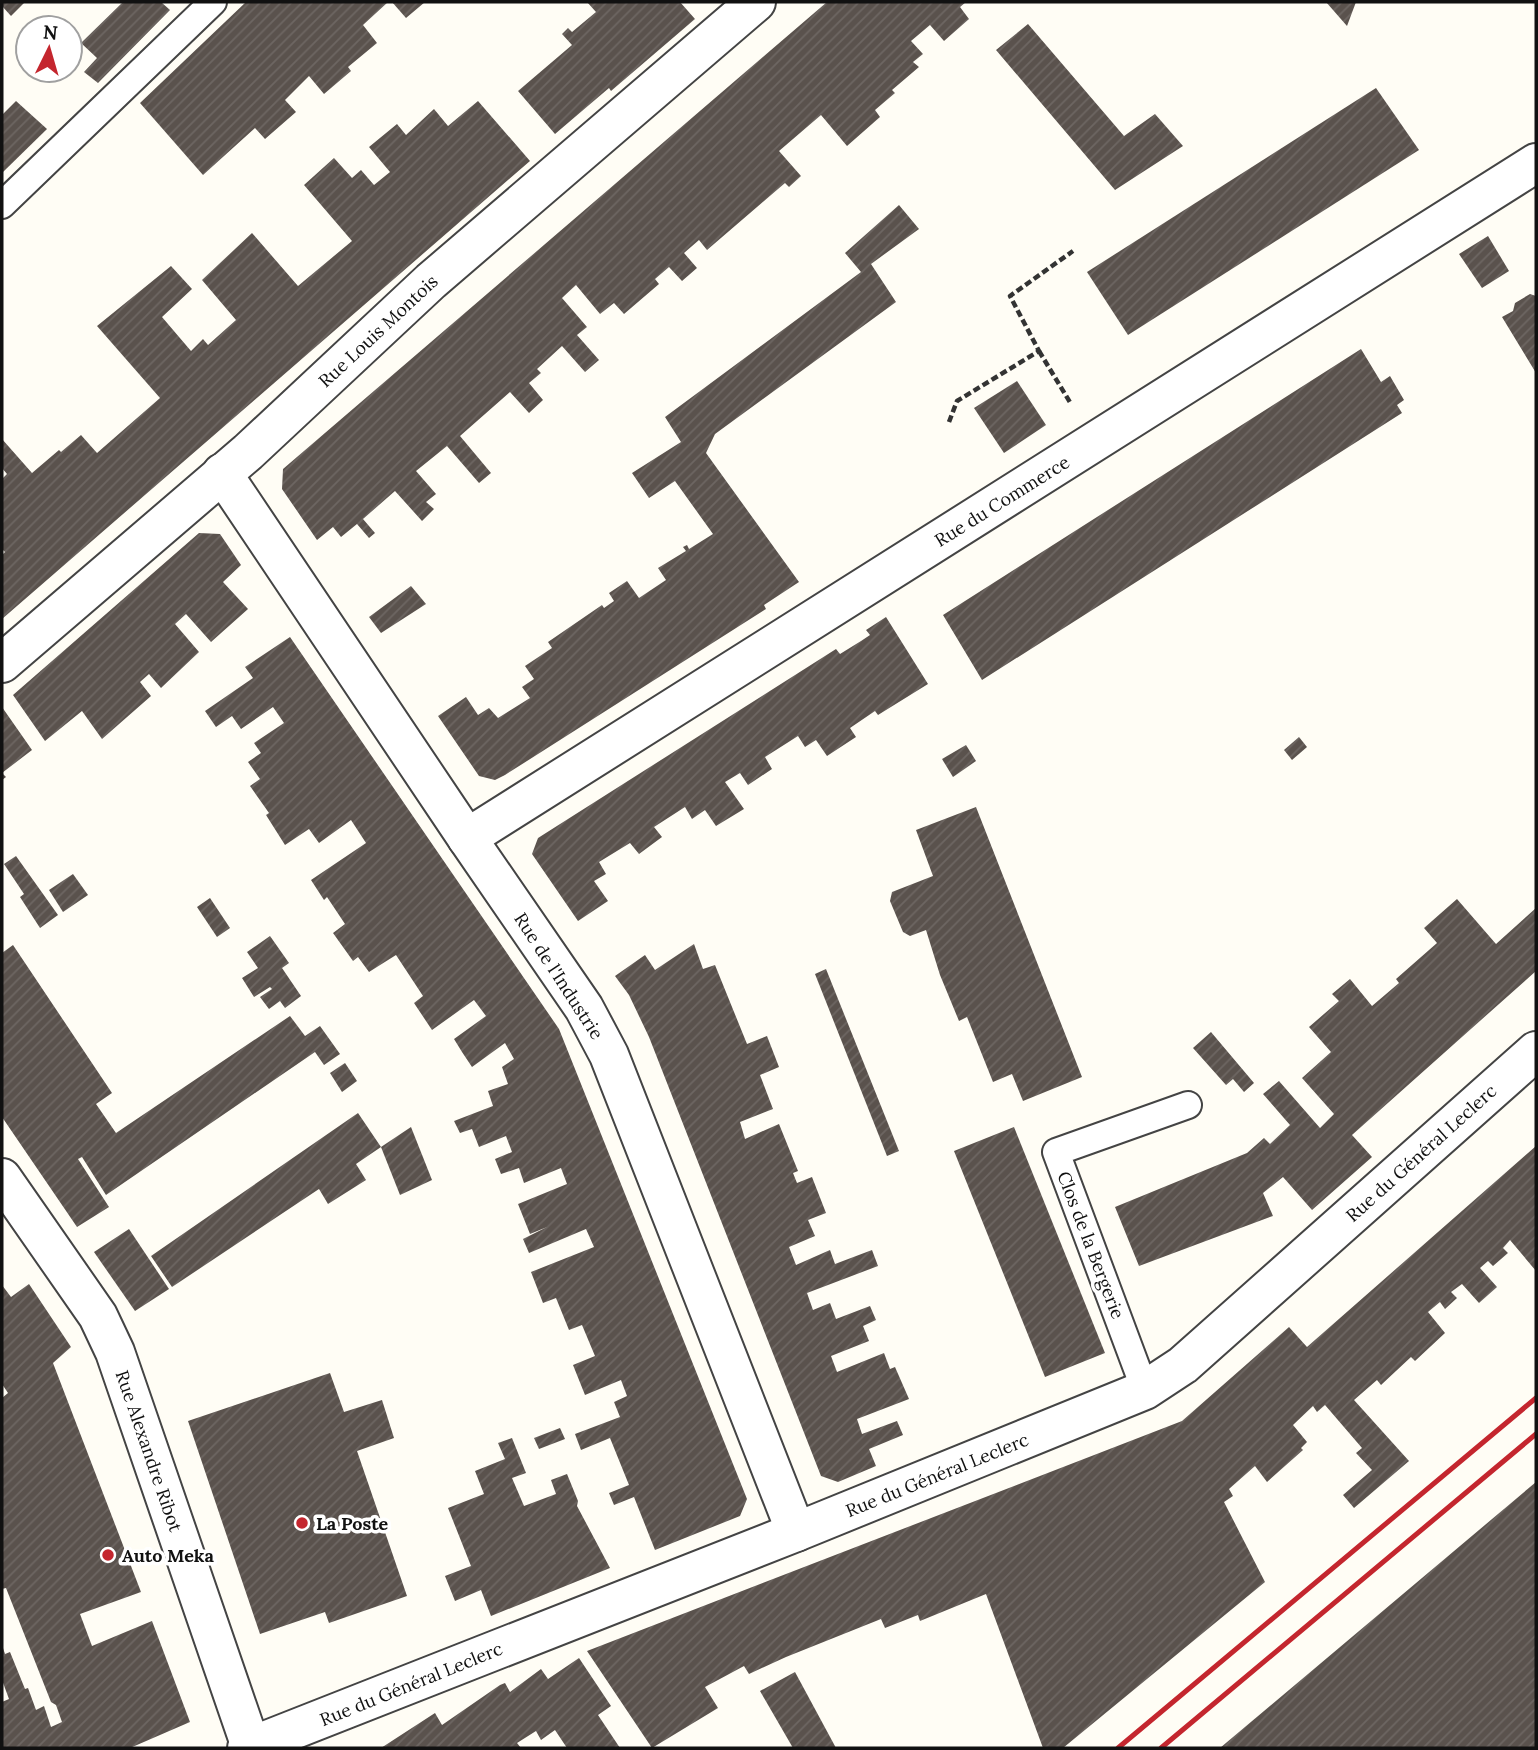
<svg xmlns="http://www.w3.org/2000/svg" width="1538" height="1750" font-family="Lora,serif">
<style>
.building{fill:url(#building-hatch)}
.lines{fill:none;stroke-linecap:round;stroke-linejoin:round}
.lane-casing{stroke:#444;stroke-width:30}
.street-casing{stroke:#444;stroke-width:42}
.path{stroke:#333;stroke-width:4.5;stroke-dasharray:7 3.5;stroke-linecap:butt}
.lane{stroke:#fff;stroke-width:26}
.street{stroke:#fff;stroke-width:38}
.rail{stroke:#c4262e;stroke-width:5}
.poi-dot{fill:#c4262e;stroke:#fff;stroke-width:2.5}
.labels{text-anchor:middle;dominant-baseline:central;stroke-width:7;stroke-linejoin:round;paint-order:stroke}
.street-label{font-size:18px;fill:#111;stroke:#fff}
.poi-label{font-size:18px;font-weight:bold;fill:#111;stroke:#fff;text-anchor:start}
</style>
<defs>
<pattern id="building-hatch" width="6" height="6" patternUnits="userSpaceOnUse" patternTransform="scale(1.75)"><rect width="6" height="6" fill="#5a524d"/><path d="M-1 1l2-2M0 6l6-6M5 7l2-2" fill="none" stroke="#6d6662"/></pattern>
</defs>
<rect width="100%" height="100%" fill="#fffdf5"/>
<g class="building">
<polygon points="2,2 25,2 11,16 2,6"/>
<polygon points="123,2 161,2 170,10 98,83 84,72 97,58 81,43"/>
<polygon points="246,2 388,2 363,25 377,43 348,67 351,71 324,94 309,76 285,100 296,112 265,139 255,128 203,175 140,103"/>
<polygon points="392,2 425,2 406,18"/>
<polygon points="587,2 680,2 695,19 611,91 609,88 555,134 518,91 572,45 562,34 568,28 572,32 596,12"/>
<polygon points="827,2 966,2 960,7 969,19 944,41 930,25 911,41 923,54 913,62 919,67 892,90 895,93 875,110 880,117 847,146 821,115 779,151 801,176 789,187 785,183 707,250 699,240 684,253 697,268 682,281 669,267 655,279 659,284 624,314 614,303 600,314 576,285 562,298 587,327 577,335 599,360 585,372 562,346 537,369 541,373 529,383 543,400 529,413 510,392 460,436 491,473 479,483 447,446 416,471 436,494 426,502 434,509 422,521 395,491 363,519 375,533 369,538 357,524 341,537 333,527 317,540 282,489 283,469"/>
<polygon points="1326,2 1356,2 1347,26"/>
<polygon points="1028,24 1124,136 1155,114 1183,146 1115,190 996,50"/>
<polygon points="1376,88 1419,150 1128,335 1087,272"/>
<polygon points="16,101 47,129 2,173 2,115"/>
<polygon points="478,101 530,161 2,619 2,555 5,552 2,549 2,479 7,474 2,468 2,439 32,473 59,450 61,452 81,435 97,453 160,398 97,326 171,266 192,289 162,317 191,351 203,339 208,345 236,320 202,280 252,233 298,286 352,241 304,185 334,158 352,178 361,170 374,185 390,172 369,147 397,124 406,135 434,109 448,126"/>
<polygon points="899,205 919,229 871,264 896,302 715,434 706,453 799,582 764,605 766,609 505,775 495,780 479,776 438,716 466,697 478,715 489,708 498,718 530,698 522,687 534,679 525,666 552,648 548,642 602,605 604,608 614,601 609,593 627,581 639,598 666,580 658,568 686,551 683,547 687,545 689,549 713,534 675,481 649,498 632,473 681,442 665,417 861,272 845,253"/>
<polygon points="1488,236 1509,271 1482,288 1459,254"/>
<polygon points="1530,294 1536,296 1536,373 1502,317 1513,311 1515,303"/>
<polygon points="1361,349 1381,382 1390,376 1404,400 1397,405 1402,413 982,680 943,615"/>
<polygon points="1017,381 1046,425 1004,453 974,408"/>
<polygon points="199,533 220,534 241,565 223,582 248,609 211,642 186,614 175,624 199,652 161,688 149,674 140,682 151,696 102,739 82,711 45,741 13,695"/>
<polygon points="411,586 426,604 381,633 369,617"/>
<polygon points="886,617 928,684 878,715 875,711 850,728 856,737 827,756 816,740 805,747 798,736 765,757 772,769 748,785 740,773 725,782 744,809 716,826 705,810 692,819 685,807 654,827 662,837 639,854 630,843 599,862 606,874 594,881 608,901 578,921 532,854 538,838 836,649 840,654 861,641 870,635 866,630"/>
<polygon points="290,637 559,1029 747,1499 740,1516 655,1550 634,1497 614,1505 609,1493 629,1485 610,1438 581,1450 575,1434 620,1417 614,1402 627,1396 621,1380 585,1395 573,1365 595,1356 582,1325 569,1330 556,1298 543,1303 531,1272 594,1247 586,1229 529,1253 523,1239 547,1227 530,1234 518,1204 567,1184 561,1168 524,1183 519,1168 501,1174 495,1159 512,1152 506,1136 479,1147 472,1129 460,1133 454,1121 493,1106 488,1091 508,1084 502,1067 514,1059 505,1043 472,1067 462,1052 454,1039 486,1016 474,1000 432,1030 414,1003 423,996 396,955 369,972 358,957 353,961 333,933 345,924 327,897 324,900 311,880 366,843 351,820 319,843 309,829 285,845 266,815 269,813 250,786 260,779 248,762 261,753 254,743 284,723 273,707 241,729 232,716 216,727 205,711 253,678 245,667"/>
<polygon points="2,707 32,750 2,773 6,777 2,780"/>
<polygon points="1299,737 1307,747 1292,760 1284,750"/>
<polygon points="966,745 976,761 953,777 942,759"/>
<polygon points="976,807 1082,1077 1023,1101 1012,1074 993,1082 967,1017 959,1021 940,975 926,930 910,936 903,932 890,901 892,892 933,876 916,830"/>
<polygon points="16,856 58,915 40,928 20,897 24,894 4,864"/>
<polygon points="73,874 88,895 63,912 49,890"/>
<polygon points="210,898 230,928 217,937 197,907"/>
<polygon points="1457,899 1496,944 1536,908 1536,971 1352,1135 1372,1157 1312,1210 1283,1177 1263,1193 1273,1216 1139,1266 1115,1207 1247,1153 1264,1138 1270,1144 1290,1125 1263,1094 1279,1081 1320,1128 1334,1114 1302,1078 1331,1052 1309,1027 1339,1001 1332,994 1350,979 1372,1006 1399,983 1396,979 1437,943 1424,928"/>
<polygon points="270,936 289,963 282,968 301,996 285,1008 280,1001 269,1009 260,997 272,989 270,987 254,997 242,978 258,968 247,952"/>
<polygon points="694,944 703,969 715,965 747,1044 767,1036 779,1067 760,1075 773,1109 740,1122 745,1139 779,1124 798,1171 793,1173 797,1183 812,1177 826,1213 808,1220 815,1236 789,1247 796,1265 830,1250 835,1264 872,1250 878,1266 807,1293 813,1310 830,1303 836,1319 870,1306 876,1320 863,1326 869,1341 831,1356 837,1372 884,1353 890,1369 895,1367 909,1399 857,1419 862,1434 897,1421 903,1435 869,1449 876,1466 838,1482 821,1476 649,1037 629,995 615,976 645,955 655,970"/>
<polygon points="13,945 112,1093 96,1104 116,1133 290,1016 305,1036 320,1026 340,1054 324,1065 315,1052 106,1195 82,1157 78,1159 109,1207 77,1227 2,1117 2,953"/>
<polygon points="826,969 899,1151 887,1156 815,974"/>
<polygon points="1211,1032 1254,1083 1244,1092 1233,1079 1226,1085 1193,1048"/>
<polygon points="345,1063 357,1081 342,1092 330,1073"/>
<polygon points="358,1113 381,1147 356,1164 366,1180 328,1204 319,1189 172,1287 151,1256"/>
<polygon points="411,1127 432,1180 400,1195 381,1147"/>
<polygon points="1014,1127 1105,1353 1045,1377 954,1151"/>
<polygon points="1536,1146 1536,1271 1510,1240 1503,1248 1508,1253 1493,1266 1488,1261 1480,1268 1497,1287 1479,1303 1462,1284 1451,1292 1457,1298 1445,1309 1440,1302 1428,1312 1445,1333 1415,1361 1411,1357 1381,1385 1377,1380 1354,1400 1409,1461 1354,1508 1343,1495 1372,1470 1356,1453 1362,1448 1325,1405 1317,1412 1313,1406 1293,1425 1307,1442 1301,1448 1303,1450 1267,1482 1255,1466 1229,1489 1233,1496 1224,1502 1265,1582 1063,1748 1043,1748 986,1594 920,1621 918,1615 885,1628 881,1619 786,1657 749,1674 744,1666 705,1687 718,1708 652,1748 587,1651 1182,1421 1289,1327 1307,1347"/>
<polygon points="129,1229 169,1289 135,1311 94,1252"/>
<polygon points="29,1284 71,1347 53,1363 141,1592 80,1614 92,1646 152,1621 190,1722 130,1748 2,1748 2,1702 9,1699 2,1680 2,1645 5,1654 10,1652 25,1689 28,1688 36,1710 44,1706 51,1727 62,1722 56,1705 51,1702 6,1588 2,1589 2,1398 8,1393 2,1384 2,1285 11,1297"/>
<polygon points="330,1373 344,1412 382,1400 394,1438 357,1451 407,1596 329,1623 325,1612 260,1634 188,1421"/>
<polygon points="560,1428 565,1439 539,1449 534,1438"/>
<polygon points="512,1438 526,1473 512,1478 524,1506 556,1494 551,1480 567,1474 578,1501 577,1506 610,1568 491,1616 481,1590 455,1601 445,1576 471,1566 448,1508 484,1494 475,1471 505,1459 498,1443"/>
<polygon points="1536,1482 1536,1748 1220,1748"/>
<polygon points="579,1658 611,1706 598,1715 620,1748 567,1748 555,1730 541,1740 536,1731 517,1743 521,1748 381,1748 435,1713 442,1725 500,1685 505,1683 510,1692 541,1669 548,1679"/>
<polygon points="795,1672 836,1748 793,1748 760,1691"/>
</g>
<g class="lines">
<g class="lane-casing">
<g id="lane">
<polyline points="2,205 213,2"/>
<polyline points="1145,1390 1056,1152 1188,1105"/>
</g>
</g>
<g class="street-casing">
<g id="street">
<polyline points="222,473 467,838 584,1008 609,1055 796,1532"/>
<polyline points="2,663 248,452 431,281 756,2"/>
<polyline points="467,838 1536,163"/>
<polyline points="2,1178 98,1316 115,1352 251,1747"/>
<polyline points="247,1748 796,1532 1145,1390 1183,1365 1536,1051"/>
</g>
</g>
<g class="path">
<polyline points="1039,351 1071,404"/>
<polyline points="949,422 957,401 1039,351 1010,296 1073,251"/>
</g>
<use href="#lane" class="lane"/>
<use href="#street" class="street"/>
<g class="rail">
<polyline points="1118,1748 1536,1398"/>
<polyline points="1161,1748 1536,1434"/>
</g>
</g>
<g class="poi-dot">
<circle cx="302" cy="1523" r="7"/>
<circle cx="108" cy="1555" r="7"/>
</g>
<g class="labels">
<g class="street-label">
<text transform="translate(378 331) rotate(-43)">Rue Louis Montois</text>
<text transform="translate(1002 501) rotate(-32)">Rue du Commerce</text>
<text transform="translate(559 976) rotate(57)">Rue de l'Industrie</text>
<text transform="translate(1421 1153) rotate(-42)">Rue du Général Leclerc</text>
<text transform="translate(1091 1245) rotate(69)">Clos de la Bergerie</text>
<text transform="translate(149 1451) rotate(71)">Rue Alexandre Ribot</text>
<text transform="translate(937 1475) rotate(-22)">Rue du Général Leclerc</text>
<text transform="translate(411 1684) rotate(-22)">Rue du Général Leclerc</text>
</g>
<g class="poi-label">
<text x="316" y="1523">La Poste</text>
<text x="122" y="1555">Auto Meka</text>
</g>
</g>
<rect width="1538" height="1750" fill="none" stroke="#111111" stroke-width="7"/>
<g transform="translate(49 49) rotate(5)"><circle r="33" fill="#ffffff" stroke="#a0a0a0" stroke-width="2"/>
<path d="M0-5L12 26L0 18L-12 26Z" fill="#c4262e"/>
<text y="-10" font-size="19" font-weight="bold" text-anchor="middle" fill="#111111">N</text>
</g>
</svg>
